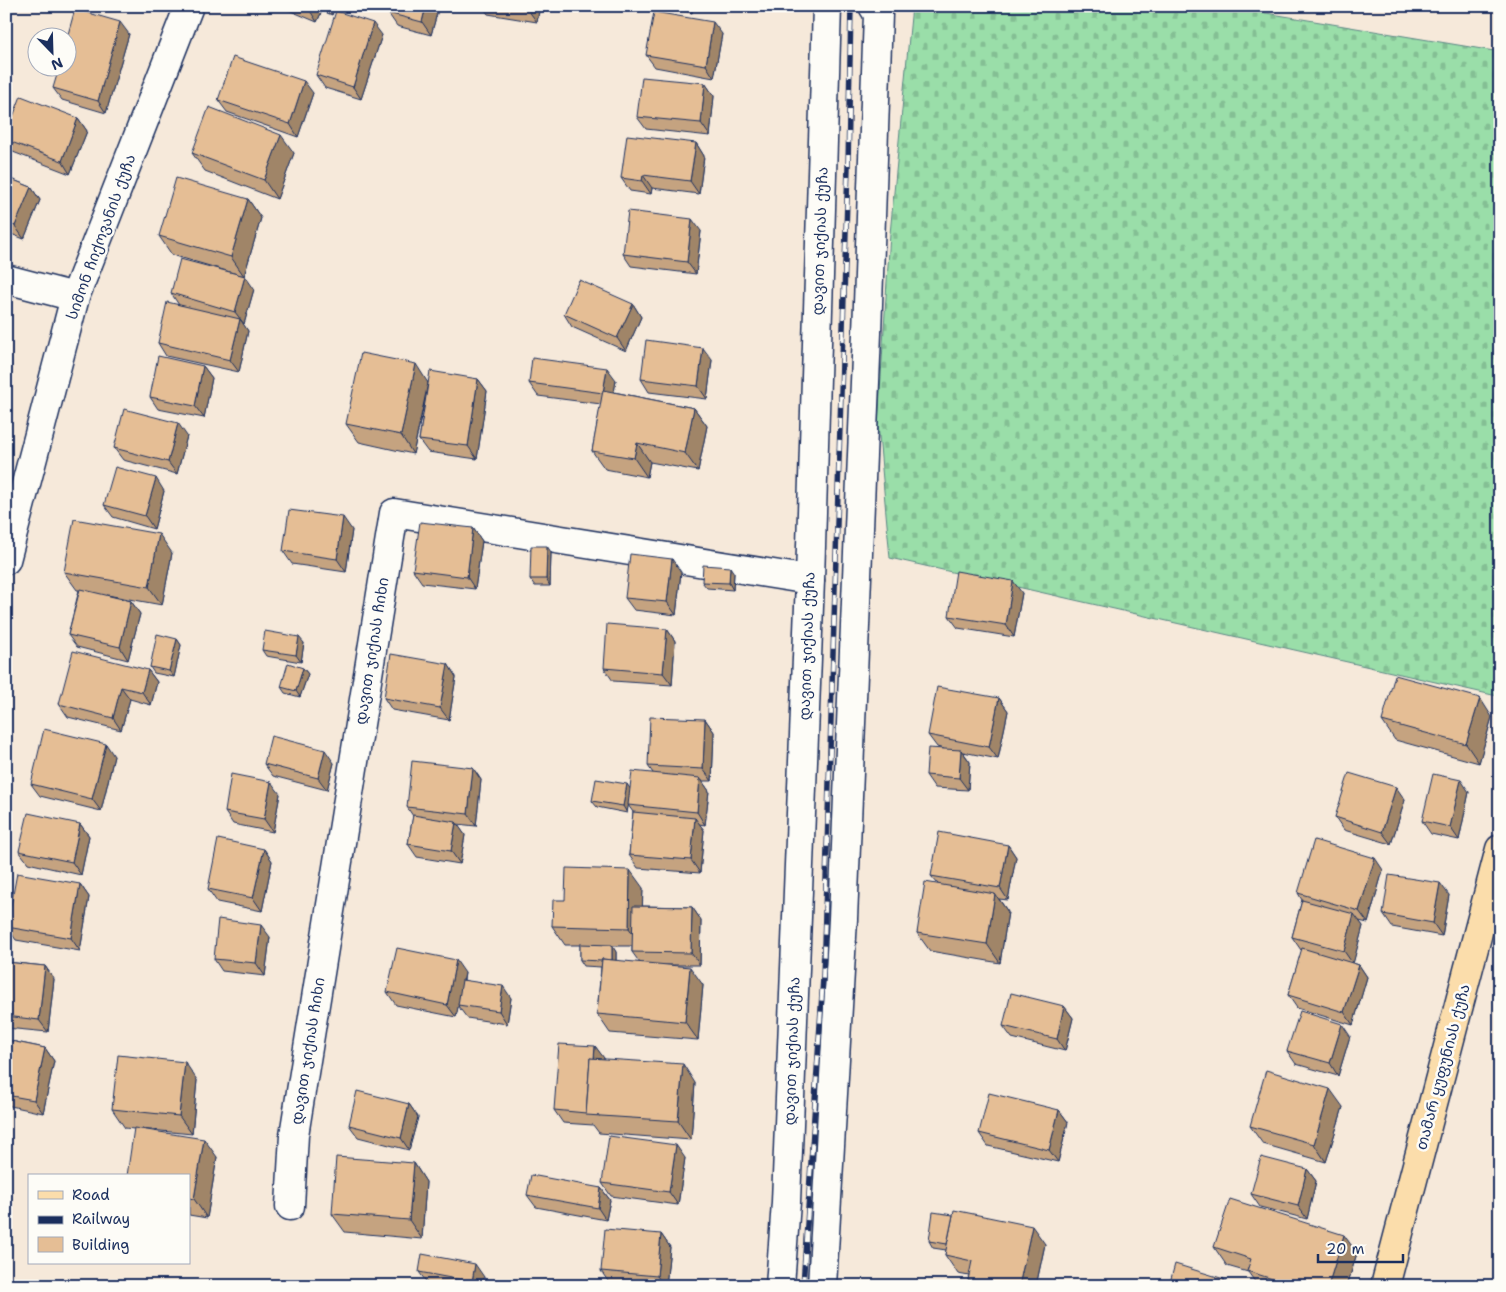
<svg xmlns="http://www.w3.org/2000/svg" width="1506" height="1292" font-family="'Shantell Sans','Noto Sans Georgian',sans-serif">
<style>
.cemetery{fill:url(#cemetery-stones);stroke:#5a8684}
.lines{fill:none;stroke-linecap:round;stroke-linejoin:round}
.minor-casing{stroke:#1b2f5e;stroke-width:31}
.major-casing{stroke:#1b2f5e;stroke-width:31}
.minor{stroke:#fdfcf7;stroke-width:28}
.major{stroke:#fbddab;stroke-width:28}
.rail-casing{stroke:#1b2f5e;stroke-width:5.5}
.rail{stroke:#fdfcf7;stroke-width:4;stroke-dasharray:11;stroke-linecap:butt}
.wall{fill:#c5a380;stroke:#1b2f5e;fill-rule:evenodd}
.shaded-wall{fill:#a08568;stroke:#1b2f5e}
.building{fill:#e5be95;stroke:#1b2f5e}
.labels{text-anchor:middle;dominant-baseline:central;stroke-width:5;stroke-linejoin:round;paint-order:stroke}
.street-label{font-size:15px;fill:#1b2f5e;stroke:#fdfcf7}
</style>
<defs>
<pattern id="cemetery-stones" width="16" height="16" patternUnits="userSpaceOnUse" patternTransform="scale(1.25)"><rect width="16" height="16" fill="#9adea9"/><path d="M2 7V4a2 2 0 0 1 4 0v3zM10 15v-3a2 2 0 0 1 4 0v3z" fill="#84bf94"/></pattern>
</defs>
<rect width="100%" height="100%" fill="#f6e9da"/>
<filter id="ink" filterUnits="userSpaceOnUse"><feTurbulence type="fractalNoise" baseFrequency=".02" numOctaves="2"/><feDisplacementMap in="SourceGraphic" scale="10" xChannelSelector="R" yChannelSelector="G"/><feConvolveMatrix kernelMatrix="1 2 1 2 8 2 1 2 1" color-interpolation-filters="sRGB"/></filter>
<g filter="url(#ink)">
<polygon class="cemetery" points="912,6 1224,6 1500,52 1500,686 1497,696 890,558 878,424 890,234"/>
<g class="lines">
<g class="minor-casing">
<g id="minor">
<polyline points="6,279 75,297"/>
<polyline points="6,560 75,297 189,6"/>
<polyline points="290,1206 294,1135 394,513 810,580"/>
<polyline points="780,1286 786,1202 810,580 827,6"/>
<polyline points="822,1286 843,919 867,333 878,14 873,6"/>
</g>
</g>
<g class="major-casing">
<polyline id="major" points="1385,1286 1500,849"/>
</g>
<use href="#minor" class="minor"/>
<use href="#major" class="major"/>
<g class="rail-casing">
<polyline id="rail" points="803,1286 823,978 848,167 851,6"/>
</g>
<use href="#rail" class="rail"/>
</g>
<g class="wall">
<polygon points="279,6 335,6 332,15 322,11 317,22"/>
<polygon points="439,6 431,35 397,26 388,13"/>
<polygon points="482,6 540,6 537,22 488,14"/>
<polygon points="665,6 693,6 692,13"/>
<polygon points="129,34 106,113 62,100 53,88"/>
<polygon points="722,34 714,78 655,67 646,55"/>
<polygon points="382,35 361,99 325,88 316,75"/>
<polygon points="705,83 714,96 710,136 646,129 637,117"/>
<polygon points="313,93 298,137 227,112 218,100"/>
<polygon points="78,118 87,131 70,174 13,152 6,141 6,135"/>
<polygon points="696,143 704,156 699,194 652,188 651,194 630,191 621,178"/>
<polygon points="192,153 294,153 277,199 205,171"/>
<polygon points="6,177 31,187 40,200 24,239 6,232"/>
<polygon points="248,199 261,218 244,276 172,255 159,236"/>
<polygon points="701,231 696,274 631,266 623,254"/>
<polygon points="254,289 244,324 243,324 248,331 239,372 166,356 158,343 179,305 171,293"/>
<polygon points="633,304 641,317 626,351 572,327 564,314"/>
<polygon points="712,360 707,399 649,392 641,379"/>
<polygon points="203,366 212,378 204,418 158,409 150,397"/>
<polygon points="478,379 487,391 477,459 428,452 419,440 427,390 413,454 359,442 346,424 428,382"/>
<polygon points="616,380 614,392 694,408 707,426 698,471 650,462 647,477 605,469 592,451 601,404 538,396 529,383"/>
<polygon points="187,436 177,474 123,460 114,448"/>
<polygon points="164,491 154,529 113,517 104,505"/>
<polygon points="473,528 482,541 475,589 422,583 413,570"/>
<polygon points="352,530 346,572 292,564 283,551"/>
<polygon points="551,552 550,586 535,586 530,579"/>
<polygon points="172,553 162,605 107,595 131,601 140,614 128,660 77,647 68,635 79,590 77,590 64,572"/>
<polygon points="681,572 676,615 634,610 625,598"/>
<polygon points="734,573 733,590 707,588 702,582"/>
<polygon points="1022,593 1014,637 958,628 949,616"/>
<polygon points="667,629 675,641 672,685 613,681 604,668"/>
<polygon points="177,639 181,645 174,677 154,673 150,667"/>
<polygon points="304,643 301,662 266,656 262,650"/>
<polygon points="448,664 456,677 449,720 392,710 384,698"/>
<polygon points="303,668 308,674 300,697 285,693 281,687"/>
<polygon points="148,670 157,682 151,705 130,699 121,730 68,717 59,704"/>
<polygon points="999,698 1008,711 998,759 963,752 970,762 968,790 935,788 926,775 944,749 937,747 928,735"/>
<polygon points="1492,717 1479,763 1395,740 1382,721"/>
<polygon points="705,719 714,732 712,781 702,781 709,791 705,825 699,824 704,830 700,873 638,868 629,855 633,812 628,805 627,813 597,807 592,801 630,789 653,773 648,766"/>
<polygon points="114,756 101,811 40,796 31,784"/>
<polygon points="334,763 327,790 273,776 264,764"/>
<polygon points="473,768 481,780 476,826 457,824 465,835 460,864 417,857 408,844 413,816 407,807"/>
<polygon points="1469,792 1459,840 1431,834 1422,821"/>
<polygon points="280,794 273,832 233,824 225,812"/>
<polygon points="1405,800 1391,844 1344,830 1335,817"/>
<polygon points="80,824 89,836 81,875 28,863 19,851"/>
<polygon points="1008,845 1016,857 1008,900 999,899 1008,912 1000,963 930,951 917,933 938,884 931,876"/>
<polygon points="264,849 272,861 262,911 217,902 208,889"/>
<polygon points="1383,870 1368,923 1359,921 1363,926 1353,963 1359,965 1367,977 1353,1025 1297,1008 1288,995 1302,950 1301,950 1292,937 1302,900 1298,893"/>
<polygon points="80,884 89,897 80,951 16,940 7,927"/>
<path d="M643 888 642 906 692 907 701 920 700 965H663L703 985 698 1040 610 1033 597 1014 601 967 584 966 580 960V945H565L552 926 565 900ZM612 946H632V952L640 963 616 961V952Z"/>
<polygon points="1449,895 1442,936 1392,927 1383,914"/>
<polygon points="270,937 265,976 222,971 214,959"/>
<polygon points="6,962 45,966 54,979 48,1032 6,1028"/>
<polygon points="465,973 464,980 511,998 507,1024 467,1018 458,1006 456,1017 396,1005 387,992"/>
<polygon points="1064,1006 1073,1018 1065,1051 1012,1038 1003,1026"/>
<polygon points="1350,1036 1338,1076 1296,1064 1287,1051"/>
<polygon points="6,1040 45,1048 54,1061 43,1113 6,1105"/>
<polygon points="595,1046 604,1059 695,1083 691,1140 599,1133 593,1125 563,1123 554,1110"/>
<polygon points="197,1080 192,1134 141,1129 217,1157 207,1218 189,1215 189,1176 134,1129 125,1128 112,1109"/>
<polygon points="409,1104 418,1117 409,1150 358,1137 349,1125"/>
<polygon points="1343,1107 1326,1162 1263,1144 1250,1126"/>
<polygon points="1059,1110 1068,1122 1058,1162 988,1146 979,1133"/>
<polygon points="685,1158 678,1205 611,1196 602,1183"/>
<polygon points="414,1163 426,1182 422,1239 345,1232 332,1214"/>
<polygon points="1307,1169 1316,1181 1307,1219 1260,1207 1251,1194"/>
<polygon points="601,1188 610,1200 606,1220 536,1207 527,1195"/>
<polygon points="661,1234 670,1247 666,1286 634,1286 610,1284 601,1271"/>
<polygon points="929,1241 1045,1244 1036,1286 972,1286 968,1280 969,1276 958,1274 945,1255 946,1250 933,1248"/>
<polygon points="1214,1247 1357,1253 1347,1286 1258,1286 1248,1272 1227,1266"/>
<polygon points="419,1272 484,1277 482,1286 437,1286 428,1284"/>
</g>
<g class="shaded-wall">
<polygon points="310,6 318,6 322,11 317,22 309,9"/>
<polygon points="326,6 335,6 332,15"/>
<polygon points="426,6 439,6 431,35 422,22"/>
<polygon points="529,6 540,6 537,22 528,10"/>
<polygon points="687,6 693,6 692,13"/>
<polygon points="120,22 129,34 106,113 98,101"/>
<polygon points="713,22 722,34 714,78 706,65"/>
<polygon points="373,23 382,35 361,99 353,87"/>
<polygon points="304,81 313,93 298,137 290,124"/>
<polygon points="705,83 714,96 710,136 701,123"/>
<polygon points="78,118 87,131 70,174 62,161"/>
<polygon points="281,135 294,153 277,199 264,180"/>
<polygon points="696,143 704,156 699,194 690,181"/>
<polygon points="643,175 652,188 651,194 642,181"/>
<polygon points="31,187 40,200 24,239 15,226"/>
<polygon points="248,199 261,218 244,276 231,257"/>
<polygon points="692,219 701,231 696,274 687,262"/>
<polygon points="245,276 254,289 244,324 235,312"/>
<polygon points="633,304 641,317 626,351 617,338"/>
<polygon points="240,319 248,331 239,372 230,360"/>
<polygon points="703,348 712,360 707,399 698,386"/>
<polygon points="416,364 428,383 413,454 401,435"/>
<polygon points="203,366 212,378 204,418 195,406"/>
<polygon points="607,368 616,380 612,406 603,393"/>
<polygon points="478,379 487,391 477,459 468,446"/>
<polygon points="694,408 707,426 698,471 685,453"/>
<polygon points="178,423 187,436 177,474 168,462"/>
<polygon points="637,443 650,462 647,477 634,458"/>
<polygon points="156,478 164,491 154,529 145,516"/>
<polygon points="343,517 352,530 346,572 337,559"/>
<polygon points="473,528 482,541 475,589 467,577"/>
<polygon points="159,534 172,553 162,605 149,587"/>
<polygon points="547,546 551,552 550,586 546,579"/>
<polygon points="672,559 681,572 676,615 667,602"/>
<polygon points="730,567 734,573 733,590 729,583"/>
<polygon points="1013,581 1022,593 1014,637 1006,625"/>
<polygon points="131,601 140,614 128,660 120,647"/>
<polygon points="667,629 675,641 672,685 663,673"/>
<polygon points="299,637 304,643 301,662 296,655"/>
<polygon points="177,639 181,645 174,677 169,671"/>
<polygon points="448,664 456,677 449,720 440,708"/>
<polygon points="303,668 308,674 300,697 296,691"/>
<polygon points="148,670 157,682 151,705 142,692"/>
<polygon points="121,687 130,699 121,730 113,718"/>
<polygon points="999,698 1008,711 998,759 989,747"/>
<polygon points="1480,698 1492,717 1479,763 1466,744"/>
<polygon points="705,719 714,732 712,781 703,769"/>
<polygon points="106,744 114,756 101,811 92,799"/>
<polygon points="325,750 334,763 327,790 318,778"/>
<polygon points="961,750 970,762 968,790 959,778"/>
<polygon points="473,768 481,780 476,826 468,814"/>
<polygon points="700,778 709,791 705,825 697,812"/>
<polygon points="1461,780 1469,792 1459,840 1450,827"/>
<polygon points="271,782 280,794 273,832 264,819"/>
<polygon points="627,784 631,790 627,813 623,806"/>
<polygon points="1396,787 1405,800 1391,844 1382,832"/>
<polygon points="695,818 704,830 700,873 691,860"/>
<polygon points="456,822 465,835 460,864 451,851"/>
<polygon points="80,824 89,836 81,875 72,862"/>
<polygon points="1008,845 1016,857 1008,900 1000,888"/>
<polygon points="264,849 272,861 262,911 253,898"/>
<polygon points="1375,858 1383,870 1368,923 1359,911"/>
<polygon points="630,870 643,888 641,947 629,928"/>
<polygon points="1440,883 1449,895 1442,936 1433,923"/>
<polygon points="80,884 89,897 80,951 71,938"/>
<polygon points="995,894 1008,912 1000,963 987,944"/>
<polygon points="692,907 701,920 700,965 691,953"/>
<polygon points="1354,914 1363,926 1353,964 1344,951"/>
<polygon points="261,925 270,937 265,976 256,963"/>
<polygon points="612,945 616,952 616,968 612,961"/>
<polygon points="456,960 465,973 456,1017 447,1005"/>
<polygon points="1359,965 1367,977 1353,1025 1344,1012"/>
<polygon points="45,966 54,979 48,1032 39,1020"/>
<polygon points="690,967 703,985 698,1040 685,1022"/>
<polygon points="503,986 511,998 507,1024 499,1011"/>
<polygon points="1064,1006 1073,1018 1065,1051 1057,1039"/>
<polygon points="1342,1024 1350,1036 1338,1076 1330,1063"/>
<polygon points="595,1046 604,1058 600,1116 591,1113"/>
<polygon points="45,1048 54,1061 43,1113 34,1100"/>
<polygon points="185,1062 197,1080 192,1134 179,1116"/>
<polygon points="683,1064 695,1083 691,1140 678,1121"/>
<polygon points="1330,1089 1343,1107 1326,1162 1314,1144"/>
<polygon points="409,1104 418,1117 409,1150 401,1138"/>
<polygon points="1059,1110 1068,1122 1058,1162 1049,1150"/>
<polygon points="204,1139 217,1157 207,1218 194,1199"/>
<polygon points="676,1145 685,1158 678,1205 669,1192"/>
<polygon points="414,1163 426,1182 422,1239 409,1220"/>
<polygon points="1307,1169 1316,1181 1307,1219 1298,1206"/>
<polygon points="601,1188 610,1200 606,1220 598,1208"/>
<polygon points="1032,1226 1045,1244 1036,1286 1019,1286"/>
<polygon points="661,1234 670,1247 666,1286 664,1286 657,1276"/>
<polygon points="1344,1235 1357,1253 1347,1286 1328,1286"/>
<polygon points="475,1264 484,1277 482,1286 475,1286 472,1282"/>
<polygon points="1224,1279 1229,1286 1223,1286"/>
</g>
<g class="building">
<polygon points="302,6 310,6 309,9"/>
<polygon points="390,6 426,6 422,22 388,13"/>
<polygon points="508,6 529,6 528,10"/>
<polygon points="75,9 120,22 98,101 53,88 59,68 68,68 67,38"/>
<polygon points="336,11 373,23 353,87 316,75"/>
<polygon points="654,12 713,22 706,65 646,55"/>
<polygon points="233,57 304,81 290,124 218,100"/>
<polygon points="642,77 705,83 701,123 637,117"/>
<polygon points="21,96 78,118 62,161 6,140 6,135"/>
<polygon points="209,107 281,135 264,180 192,153"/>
<polygon points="627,135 696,143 690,181 643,175 642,181 621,178"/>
<polygon points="6,177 31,187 15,226 6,223"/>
<polygon points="176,178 248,199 231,257 159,236"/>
<polygon points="628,211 692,219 687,262 623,254"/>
<polygon points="180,259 245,276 235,312 171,293"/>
<polygon points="579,280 633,304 617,338 564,314"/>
<polygon points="167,302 240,319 230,360 158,343"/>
<polygon points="646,340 703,348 698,386 641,379"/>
<polygon points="361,353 416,364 401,435 346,424"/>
<polygon points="158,356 203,366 195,406 150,397"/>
<polygon points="532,358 607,368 603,393 529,383"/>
<polygon points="430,371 478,379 468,446 419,440"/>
<polygon points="603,390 694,408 685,453 637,443 634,458 592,451"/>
<polygon points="124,409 178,423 168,462 114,448"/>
<polygon points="115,467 156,478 145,516 104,505"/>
<polygon points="289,510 343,517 337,559 283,551"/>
<polygon points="74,519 159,534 149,587 64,572"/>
<polygon points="420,522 473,528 467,577 413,570"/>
<polygon points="531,546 547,546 546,579 530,579"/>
<polygon points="630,554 672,559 667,602 625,598"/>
<polygon points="703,565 730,567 729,583 702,582"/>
<polygon points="956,571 1013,581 1006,625 949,616"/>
<polygon points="80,589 131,601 120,647 68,635"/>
<polygon points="607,624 667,629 663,673 604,668"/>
<polygon points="265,631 299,637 296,655 262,650"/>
<polygon points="157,634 177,639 169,671 150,667"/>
<polygon points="73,651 148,670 142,692 121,687 113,718 59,704"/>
<polygon points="391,654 448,664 440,708 384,698"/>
<polygon points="288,663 303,668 296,691 281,687"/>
<polygon points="1395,675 1480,698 1466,744 1382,721"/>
<polygon points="937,687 999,698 989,747 928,735"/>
<polygon points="650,717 705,719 703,769 648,766"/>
<polygon points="44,729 106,744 92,799 31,784"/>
<polygon points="271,736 325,750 318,778 264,764"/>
<polygon points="928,748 961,750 959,778 926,775"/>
<polygon points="412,761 473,768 468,814 407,807"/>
<polygon points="632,771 700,778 697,812 628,805"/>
<polygon points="1349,773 1396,787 1382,832 1335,817"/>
<polygon points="231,774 271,782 264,819 225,812"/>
<polygon points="1433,774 1461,780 1450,827 1422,821"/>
<polygon points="596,779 627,784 623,806 592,801"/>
<polygon points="633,812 695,818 691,860 629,855"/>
<polygon points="28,813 80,824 72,862 19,851"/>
<polygon points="413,815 456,822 451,851 408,844"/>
<polygon points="939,832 1008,845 1000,888 931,876"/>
<polygon points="218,839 264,849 253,898 208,889"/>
<polygon points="1314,840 1375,858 1359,911 1298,893"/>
<polygon points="566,868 630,870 629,928 552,926 553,900 565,900"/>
<polygon points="17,873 80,884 71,938 7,927"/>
<polygon points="1389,875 1440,883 1433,923 1383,914"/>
<polygon points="925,882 995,894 987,944 917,933"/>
<polygon points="1302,900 1354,914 1344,951 1292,937"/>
<polygon points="633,906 692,907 691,953 632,952"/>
<polygon points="218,919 261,925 256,963 214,959"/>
<polygon points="580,944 612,945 612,960 602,959 602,961 580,960"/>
<polygon points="397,948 456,960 447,1005 387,992"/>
<polygon points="1302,948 1359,965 1344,1012 1288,995"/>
<polygon points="602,959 690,967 685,1022 597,1014"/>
<polygon points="6,962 45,966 39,1020 6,1016"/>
<polygon points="462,980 503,986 499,1011 458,1005"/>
<polygon points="1011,993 1064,1006 1057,1039 1003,1026"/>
<polygon points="1300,1011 1342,1024 1330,1063 1287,1051"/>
<polygon points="6,1040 45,1048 34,1100 6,1095"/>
<polygon points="559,1044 595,1046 594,1059 590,1058 586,1113 554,1110"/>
<polygon points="118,1055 185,1062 179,1116 112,1109"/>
<polygon points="590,1058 683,1064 678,1121 586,1115"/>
<polygon points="1266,1070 1330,1089 1314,1144 1250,1126"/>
<polygon points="357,1091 409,1104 401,1138 349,1125"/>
<polygon points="989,1093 1059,1110 1049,1150 979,1133"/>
<polygon points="134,1128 204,1139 194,1199 189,1198 189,1176 127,1176"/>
<polygon points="609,1136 676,1145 669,1192 602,1183"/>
<polygon points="336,1157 414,1163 409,1220 332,1214"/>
<polygon points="1261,1157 1307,1169 1298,1206 1251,1194"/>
<polygon points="531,1175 601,1188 598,1208 527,1195"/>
<polygon points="1230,1199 1344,1235 1328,1286 1295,1286 1247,1271 1251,1259 1214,1247"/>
<polygon points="954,1210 1032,1226 1019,1286 996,1286 968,1280 972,1261 945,1255"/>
<polygon points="933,1212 953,1215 947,1244 929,1241"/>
<polygon points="605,1229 661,1234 657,1276 601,1271"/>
<polygon points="422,1254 475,1264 472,1282 419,1272"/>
<polygon points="1175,1264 1224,1279 1223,1286 1169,1286"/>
</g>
</g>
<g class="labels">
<g class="street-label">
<text transform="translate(101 237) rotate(-70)">სიმონ ჩიქოვანის ქუჩა</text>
<text transform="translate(820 241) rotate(-88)">დავით ჯიქიას ქუჩა</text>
<text transform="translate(807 646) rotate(-88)">დავით ჯიქიას ქუჩა</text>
<text transform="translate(372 651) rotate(-81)">დავით ჯიქიას ჩიხი</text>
<text transform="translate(308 1051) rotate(-81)">დავით ჯიქიას ჩიხი</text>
<text transform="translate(792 1051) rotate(-88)">დავით ჯიქიას ქუჩა</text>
<text transform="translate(1443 1067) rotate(-75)">თამარ ყუფუნიას ქუჩა</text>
</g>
</g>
<rect width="1506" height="1292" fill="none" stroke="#fdfcf7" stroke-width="25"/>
<rect x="12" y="12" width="1481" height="1267" fill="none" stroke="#1b2f5e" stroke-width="2" filter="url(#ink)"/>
<rect x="28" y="1174" width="162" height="90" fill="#fdfcf7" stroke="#a3aaba"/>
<rect x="38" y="1191" width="25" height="8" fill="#fbddab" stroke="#a3aaba"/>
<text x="72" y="1200" font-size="15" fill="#1b2f5e">Road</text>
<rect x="38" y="1216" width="25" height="8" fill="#1b2f5e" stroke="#a3aaba"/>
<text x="72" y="1224" font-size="15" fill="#1b2f5e">Railway</text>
<rect x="38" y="1237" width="25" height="15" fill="#e5be95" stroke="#a3aaba"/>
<text x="72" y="1250" font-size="15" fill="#1b2f5e">Building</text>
<g transform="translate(52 52) rotate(157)"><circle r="24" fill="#fdfcf7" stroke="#a3aaba"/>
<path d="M0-4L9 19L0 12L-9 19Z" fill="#1b2f5e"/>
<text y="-8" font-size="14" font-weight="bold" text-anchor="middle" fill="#1b2f5e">N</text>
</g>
<path d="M1318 1254v8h85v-8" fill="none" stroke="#1b2f5e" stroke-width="2.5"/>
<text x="1326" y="1254" font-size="15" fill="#1b2f5e" stroke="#fdfcf7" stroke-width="4" paint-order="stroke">20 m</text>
</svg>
